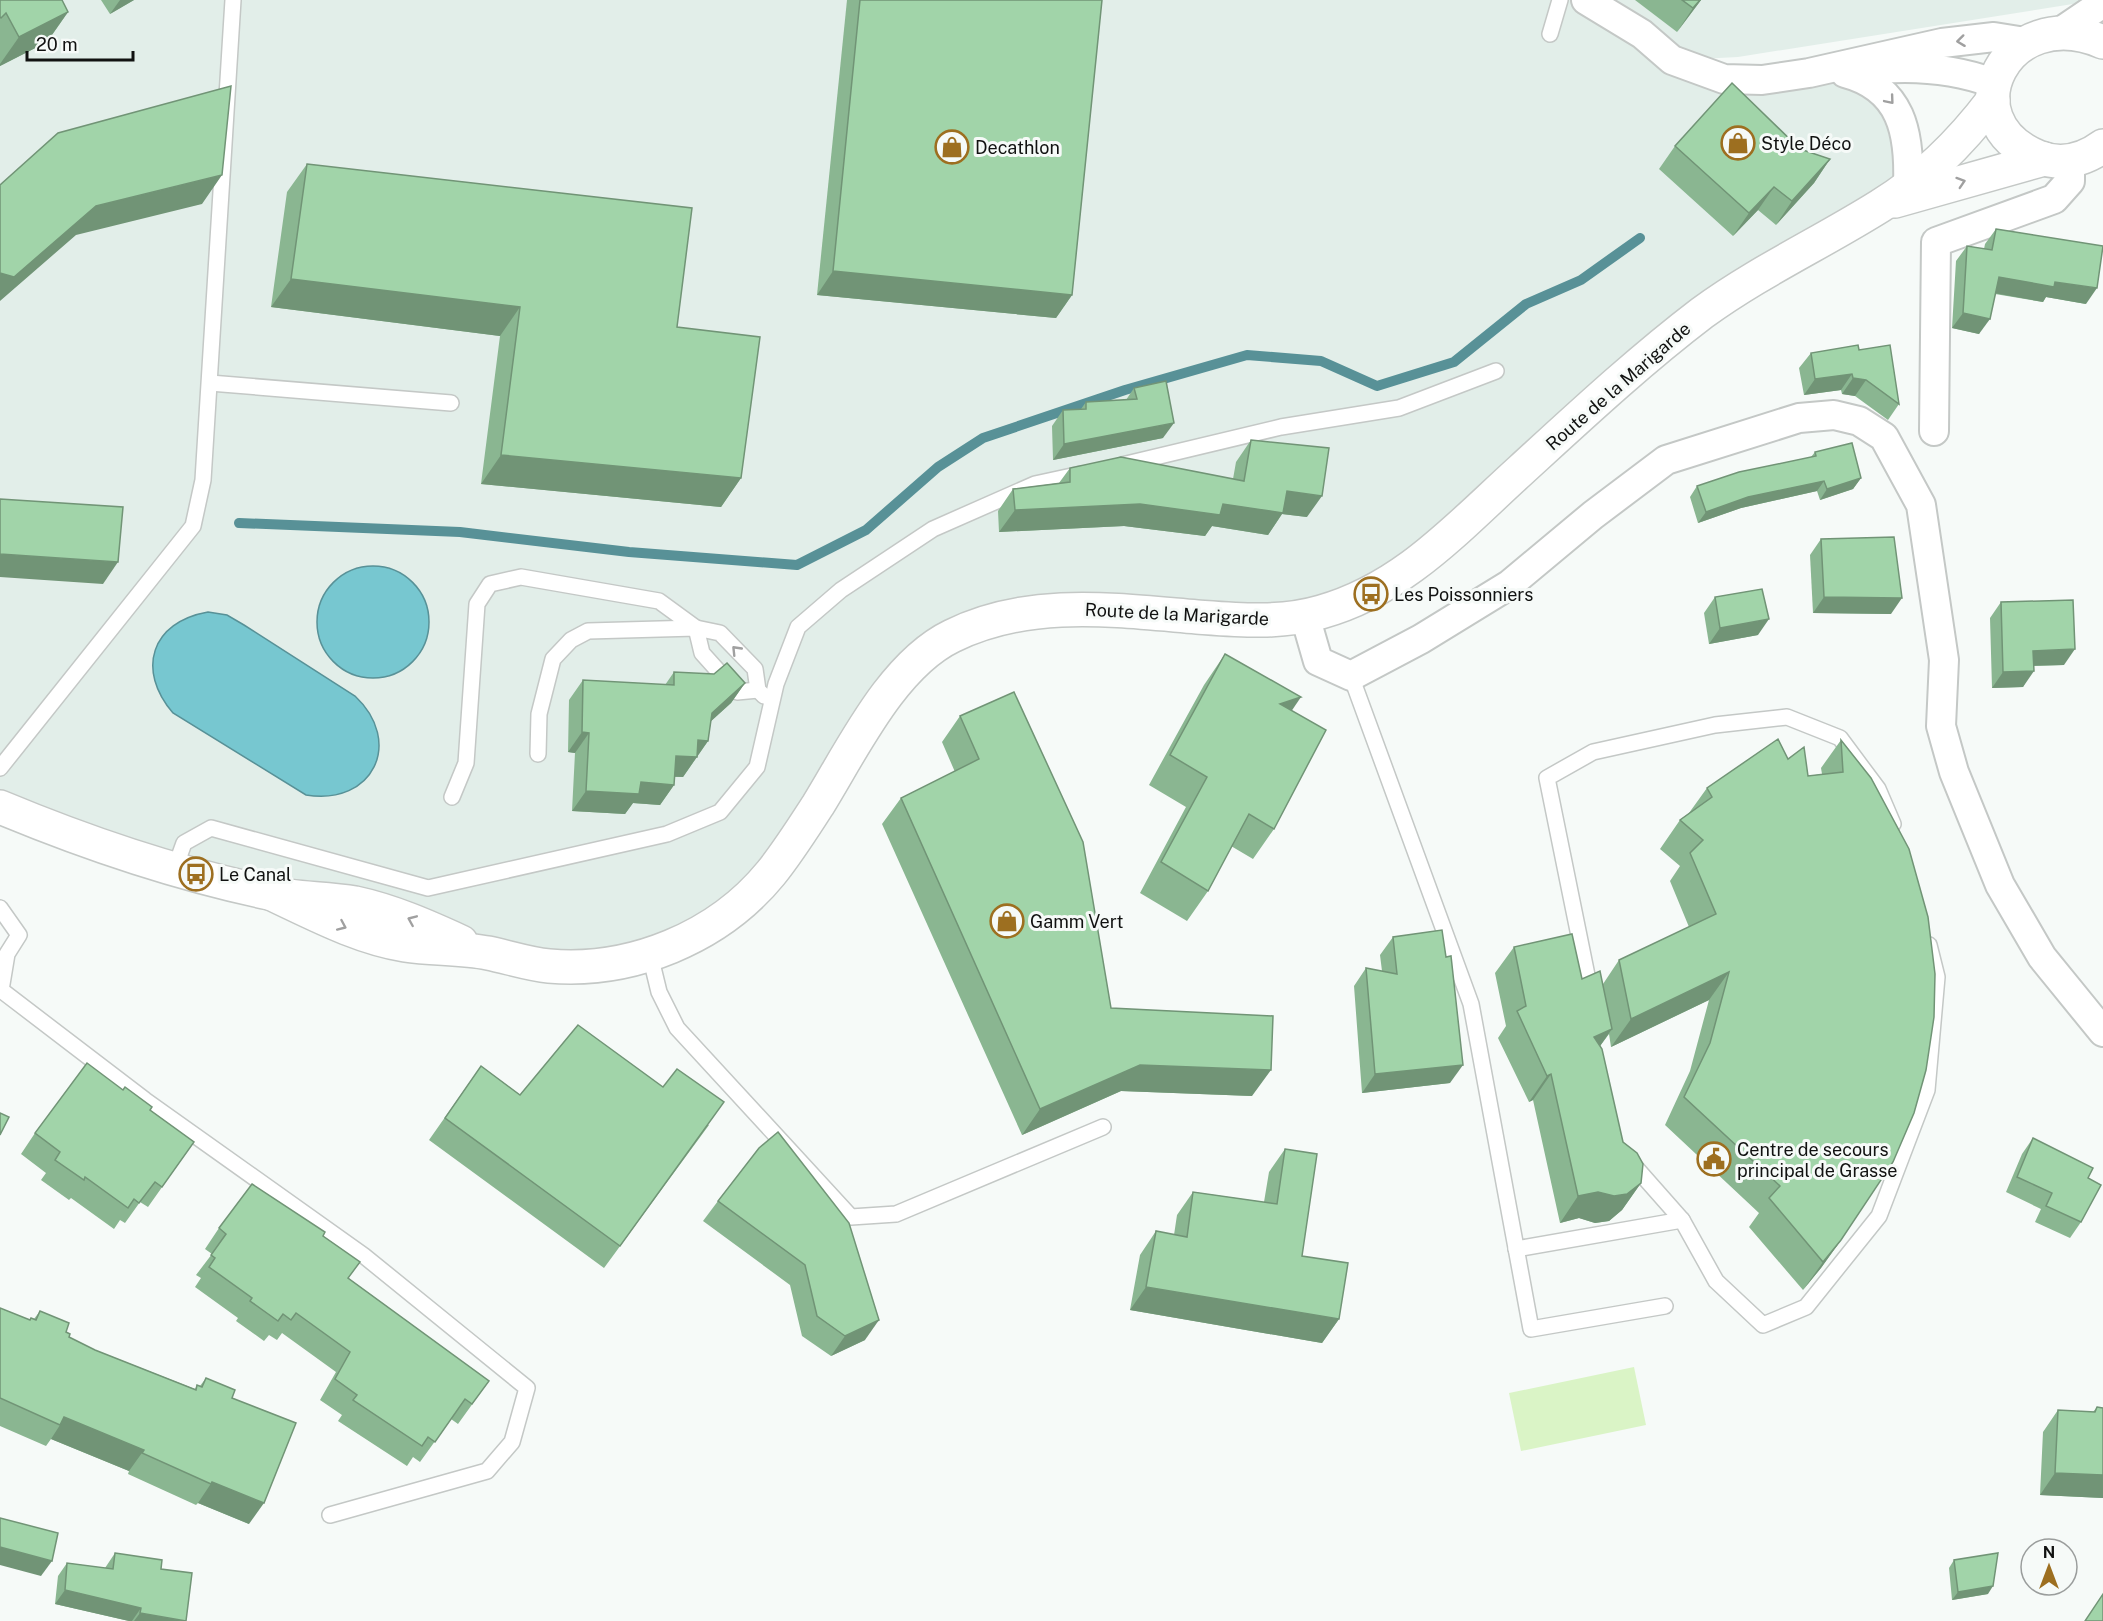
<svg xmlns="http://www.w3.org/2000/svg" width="2103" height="1621" font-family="'Public Sans',sans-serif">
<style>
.built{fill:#e2eee9}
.green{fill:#daf4c6}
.water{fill:#77c7d0;stroke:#589197;stroke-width:1.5}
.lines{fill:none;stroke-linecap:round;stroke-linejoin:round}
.stream{stroke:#589197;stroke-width:10}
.lane-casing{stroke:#c4c8c6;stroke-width:18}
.street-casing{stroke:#c4c8c6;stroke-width:32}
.secondary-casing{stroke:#c4c8c6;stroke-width:36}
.lane{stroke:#fff;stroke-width:15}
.street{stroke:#fff;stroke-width:28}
.secondary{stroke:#fff;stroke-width:33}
.wall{fill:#8ab691}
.shaded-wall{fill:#719476}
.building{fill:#a1d4a9;stroke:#719476;stroke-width:1.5}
.oneway{stroke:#a0a0a0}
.labels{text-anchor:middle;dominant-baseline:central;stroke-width:6;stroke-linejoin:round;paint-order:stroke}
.poi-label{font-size:18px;fill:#111211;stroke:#f6faf8;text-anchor:start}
.street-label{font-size:18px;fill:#111211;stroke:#f6faf8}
</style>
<rect width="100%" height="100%" fill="#f6faf8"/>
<polygon class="built" points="0,0 2098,0 1738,57 1680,60 1730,79 1852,72 1906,142 1881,209 1781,266 1336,611 1096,615 953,638 849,746 705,928 521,974 37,809 0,793"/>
<polygon class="green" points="1634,1367 1646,1425 1521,1451 1509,1393"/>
<g class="water">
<circle cx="373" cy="622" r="56"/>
<path d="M208 612 227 615 244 625 355 696C404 742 373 806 306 795L173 713C136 670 151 622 208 612Z"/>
</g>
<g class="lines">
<polyline class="stream" points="239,523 460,532 629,552 797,565 866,530 938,467 983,438 1125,390 1247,355 1321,361 1377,386 1454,362 1526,304 1581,280 1640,238"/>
<g class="lane-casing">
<g id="lane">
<polyline points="1550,34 1560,0"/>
<polyline points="210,383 451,403"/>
<polyline points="1122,465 1281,427 1399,408 1496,371"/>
<polyline points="1351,676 1471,1004 1531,1329 1665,1306"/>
<polyline points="538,754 539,714 553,659 571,640 588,631 696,628 720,633 755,669 758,690 764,696"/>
<polyline points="0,768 193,526 203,480 233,0"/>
<polyline points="452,797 466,763 477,604 490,584 521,577 659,601 696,628 702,653 737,692 758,690"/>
<polyline points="175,868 184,843 211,828 428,888 667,834 720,812 757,767 776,684 798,627 841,590 933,529 1035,484 1081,474"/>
<polyline points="0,908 19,935 7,954 1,990 145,1100 363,1255 527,1388 512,1442 487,1471 330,1515"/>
<polyline points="650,955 659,992 677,1028 851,1217 896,1214 1103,1127"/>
<polyline points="1591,995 1547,778 1593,752 1715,725 1787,717 1840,738 1878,789 1893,824"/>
<polyline points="1629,1160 1682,1220"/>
<polyline points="1516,1249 1682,1220 1716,1281 1763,1325 1806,1307 1879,1216 1927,1090 1937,977 1929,945"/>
</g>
</g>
<g class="street-casing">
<g id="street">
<polyline points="1586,0 1642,34 1672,60 1724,79 1762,80 1809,73 1942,43 1994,37 2019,41"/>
<polyline points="2066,28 2103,3"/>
<path d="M1880 69C1918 66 1958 70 1993 83"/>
<path d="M1845 73C1902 88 1910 133 1908 185"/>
<polyline points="1934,431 1936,242 2054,199 2070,181 2070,161"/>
<polyline points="1305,616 1318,661 1351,676 1421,639 1509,585 1593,515 1666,460 1799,418 1834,415 1859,421 1884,437 1921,505 1944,660 1941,726 1954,772 2000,885 2042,957 2103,1032"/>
</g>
</g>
<g class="secondary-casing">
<g id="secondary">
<path d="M2103 42C2006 0 1947 120 2038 157 2061 166 2084 160 2103 146"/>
<polyline points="1895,201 2044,159"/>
<path d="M0 807C84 842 179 874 269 893 297 899 326 898 355 903 392 911 426 926 461 942"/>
<path d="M270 893C313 913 357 937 405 945 432 949 461 948 488 953 508 957 528 964 549 966 631 973 718 938 771 873 788 852 803 828 818 805 852 750 892 665 952 636 1029 598 1114 610 1197 617 1238 620 1280 624 1321 612 1404 589 1459 526 1521 470 1580 416 1639 361 1702 313 1758 272 1821 243 1880 206 1924 179 1962 141 1993 100"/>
</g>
</g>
<use href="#lane" class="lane"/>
<use href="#street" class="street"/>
<use href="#secondary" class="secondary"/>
</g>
<g class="wall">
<polygon points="0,0 68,12 47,42 0,66"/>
<polygon points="101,0 134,0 110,14"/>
<polygon points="847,0 1102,0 1072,295 1056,318 817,295"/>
<polygon points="1635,0 1701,0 1677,32"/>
<polygon points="1675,146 1800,149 1830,159 1814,183 1776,225 1758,210 1733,236 1659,169"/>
<polygon points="307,164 677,327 741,478 721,507 481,484 500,336 271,307 287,192"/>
<polygon points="1996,229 2086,304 2046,297 2043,302 1995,294 1979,334 1952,328 1956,261 1967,246 1984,249 1985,244"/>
<polygon points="1859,350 1899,404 1888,420 1855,396 1842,394 1841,390 1804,395 1799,368 1811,353"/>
<polygon points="1134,388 1163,438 1053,460 1052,426 1063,410 1081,409 1086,402 1126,400"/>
<polygon points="1251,440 1307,517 1282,514 1268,535 1212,526 1205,536 1124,526 999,532 998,511 1013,489 1059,483 1070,468 1233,479 1236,462"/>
<polygon points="1815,452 1861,478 1853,489 1820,500 1817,491 1741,508 1698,523 1690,497 1697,486 1811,457"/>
<polygon points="1821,539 1891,614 1813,613 1810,555"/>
<polygon points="1715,597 1758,635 1709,644 1704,613"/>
<polygon points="2001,602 2064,665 2034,666 2023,687 1992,688 1990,618"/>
<polygon points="1225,654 1292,711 1274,829 1253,859 1231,846 1208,891 1187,921 1140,893 1186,807 1149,785 1204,685"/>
<polygon points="674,672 745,683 731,703 711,721 708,741 683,777 674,777 674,785 660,805 633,803 625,814 572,811 575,753 568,752 569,700 583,680 665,685"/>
<polygon points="960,716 1111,1008 1252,1096 1121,1091 1022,1135 882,824 901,798 955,772 942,742"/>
<polygon points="1841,740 1871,778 1841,1240 1821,1268 1803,1290 1749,1227 1759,1213 1665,1125 1690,1071 1709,1000 1611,1047 1609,1034 1600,1046 1623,1142 1641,1183 1622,1210 1609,1221 1595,1223 1579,1218 1560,1223 1533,1100 1529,1102 1498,1038 1506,1026 1495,973 1514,947 1582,979 1603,984 1619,960 1689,927 1670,881 1680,866 1660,849 1680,820 1689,813 1707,788 1788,759 1808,776 1822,774 1821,768"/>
<polygon points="1393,937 1446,957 1450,1083 1362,1093 1354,986 1366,968 1382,971 1380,955"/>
<polygon points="481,1066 520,1095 709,1125 604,1268 429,1140"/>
<polygon points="150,1110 194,1142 148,1207 140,1202 125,1223 120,1220 114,1229 71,1198 69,1200 41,1180 46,1173 21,1154 35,1133"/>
<polygon points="2033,1138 2088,1178 2081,1222 2070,1238 2035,1222 2041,1209 2006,1192 2022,1154"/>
<polygon points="759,1148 865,1340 831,1356 802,1336 790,1285 703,1221 718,1201"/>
<polygon points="1285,1149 1302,1256 1339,1319 1322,1343 1130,1310 1140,1255 1156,1231 1174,1235 1177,1215 1193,1192 1264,1202 1269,1172"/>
<polygon points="219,1228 323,1236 348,1278 489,1381 458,1424 451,1419 420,1462 413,1457 407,1466 338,1421 342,1415 320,1400 336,1372 282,1333 277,1340 269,1335 264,1341 236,1321 238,1318 195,1287 201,1278 196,1275 212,1254 205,1249"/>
<polygon points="0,1308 30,1320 31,1318 34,1319 40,1311 66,1332 69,1337 95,1350 195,1389 197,1385 200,1386 206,1378 232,1398 249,1524 198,1503 196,1505 128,1474 129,1471 51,1439 46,1446 0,1426"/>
<polygon points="2097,1407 2103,1408 2103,1498 2040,1495 2043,1432 2058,1410 2093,1412"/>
<polygon points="115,1553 161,1569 184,1621 129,1621 55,1604 58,1576 67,1563 105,1568"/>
<polygon points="1954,1560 1988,1594 1952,1600 1949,1568"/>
</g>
<g class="shaded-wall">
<polygon points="120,0 134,0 110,14"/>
<polygon points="1700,0 1701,0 1677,32 1693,8"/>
<polygon points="68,12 47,42 0,66 0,64 19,37"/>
<polygon points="1830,159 1814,183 1776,225 1792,201"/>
<polygon points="222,175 202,204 76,235 0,301 0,273 96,206"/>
<polygon points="1774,187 1758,210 1733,236 1749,213"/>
<polygon points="833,271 1072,295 1056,318 817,295"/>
<polygon points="1999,277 2055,282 2097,288 2086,304 2046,297 2043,302 1988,292"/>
<polygon points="291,279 520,307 500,336 271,307"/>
<polygon points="1963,313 1990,319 1979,334 1952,328"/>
<polygon points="1852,374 1841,390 1804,395 1815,379"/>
<polygon points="1853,378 1866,380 1855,396 1842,394"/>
<polygon points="1174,423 1163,438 1053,460 1064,444"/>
<polygon points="501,455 741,478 721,507 481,484"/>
<polygon points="1861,478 1853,489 1820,500 1827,489"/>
<polygon points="1824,481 1817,491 1741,508 1698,523 1706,512 1748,497"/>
<polygon points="1287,491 1322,496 1307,517 1282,514 1268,535 1212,526 1205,536 1124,526 999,532 1015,510 1140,504"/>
<polygon points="0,554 118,562 103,584 0,577"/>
<polygon points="1824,597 1902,598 1891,614 1813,613"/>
<polygon points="1769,619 1758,635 1709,644 1720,628"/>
<polygon points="2075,649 2064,665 2022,666 2033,651"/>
<polygon points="2034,671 2023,687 1992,688 2003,672"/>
<polygon points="745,683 731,703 698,733 712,713"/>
<polygon points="1301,697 1280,728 1280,704"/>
<polygon points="582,732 589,733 575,753 568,752"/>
<polygon points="698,740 708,741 683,777 662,776 676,756"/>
<polygon points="641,782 674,785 660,805 633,803 625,814 572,811 586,791"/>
<polygon points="1729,972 1709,1000 1611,1047 1631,1019"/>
<polygon points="1612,1029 1593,1056 1594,1037"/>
<polygon points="1140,1065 1271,1070 1252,1096 1121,1091 1022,1135 1040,1109"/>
<polygon points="1463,1065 1450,1083 1362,1093 1375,1074"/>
<polygon points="1551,1074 1533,1100 1529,1102 1547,1076"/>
<polygon points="1641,1183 1622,1210 1609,1221 1595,1223 1579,1218 1560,1223 1578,1196"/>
<polygon points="1841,1240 1821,1268 1803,1290 1823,1262"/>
<polygon points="1146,1287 1339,1319 1322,1343 1130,1310"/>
<polygon points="879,1320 865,1340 831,1356 845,1336"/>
<polygon points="64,1417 144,1450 129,1471 51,1439 60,1425"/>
<polygon points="2055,1473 2103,1475 2103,1498 2040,1495"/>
<polygon points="212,1482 264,1503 249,1524 198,1503"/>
<polygon points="0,1547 52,1561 41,1576 0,1565"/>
<polygon points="1993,1586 1988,1594 1952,1600 1958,1592"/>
<polygon points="65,1590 141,1608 132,1621 129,1621 55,1604"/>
<polygon points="140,1613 184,1621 134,1621"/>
</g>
<g class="building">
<polygon points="0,0 62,0 68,12 19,37 6,13 1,18 0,17"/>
<polygon points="860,0 1102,0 1072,295 833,271"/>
<polygon points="1682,0 1700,0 1693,8"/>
<polygon points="1732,83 1800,149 1830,159 1792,201 1774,187 1749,213 1675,146"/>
<polygon points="231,86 222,175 96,206 14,277 0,273 0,185 58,133"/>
<polygon points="307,164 692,208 677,327 760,337 741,478 501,455 520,307 291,279"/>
<polygon points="1996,229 2103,246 2097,288 2055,282 2054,287 1999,277 1990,319 1963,313 1967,246 1992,250"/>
<polygon points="1858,345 1859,350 1890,345 1899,404 1866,380 1853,378 1852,374 1815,379 1811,353"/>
<polygon points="1166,381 1174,423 1064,444 1063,410 1086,409 1086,402 1137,399 1134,388"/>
<polygon points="1251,440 1329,448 1322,496 1287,491 1283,513 1223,504 1220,515 1140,504 1015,510 1013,489 1070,482 1070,468 1121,457 1244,481"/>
<polygon points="1852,443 1861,478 1827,489 1824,481 1748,497 1706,512 1697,486 1739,472 1816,456 1815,452"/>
<polygon points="0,499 123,507 118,562 0,554"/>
<polygon points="1894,537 1902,598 1824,597 1821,539"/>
<polygon points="1762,589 1769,619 1720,628 1715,597"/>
<polygon points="2073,600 2075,649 2033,651 2034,671 2003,672 2001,602"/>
<polygon points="1225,654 1301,697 1280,704 1326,730 1274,829 1249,814 1208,891 1161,862 1207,777 1170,755"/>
<polygon points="727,663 745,683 712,713 708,741 698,740 697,757 676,756 674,785 641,782 639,794 586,791 589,733 582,732 583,680 674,685 674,672 714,674"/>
<polygon points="1014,692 1083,842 1111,1008 1273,1016 1271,1070 1140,1065 1040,1109 901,798 979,759 960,716"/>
<polygon points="1778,739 1788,759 1804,747 1808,776 1843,772 1841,740 1871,778 1909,849 1928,917 1935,974 1934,1017 1926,1070 1914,1113 1893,1162 1841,1240 1823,1262 1769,1198 1780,1186 1684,1097 1710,1043 1729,972 1631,1019 1619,960 1716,914 1690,853 1703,840 1680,820 1712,797 1707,788"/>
<polygon points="1442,930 1446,957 1451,956 1463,1065 1375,1074 1366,968 1397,974 1393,937"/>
<polygon points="1572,934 1582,979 1600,971 1612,1029 1594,1037 1602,1049 1623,1142 1637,1153 1643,1164 1641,1183 1627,1194 1614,1196 1598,1192 1578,1196 1551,1074 1547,1076 1517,1011 1526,1006 1514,947"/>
<polygon points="578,1025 663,1087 677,1069 724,1102 620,1246 445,1118 481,1066 520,1095"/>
<polygon points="87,1063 123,1090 125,1087 152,1107 150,1110 194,1142 162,1187 155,1182 139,1203 134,1199 128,1208 85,1177 84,1180 55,1160 60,1152 35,1133"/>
<polygon points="0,1113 9,1117 0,1135"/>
<polygon points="778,1132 849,1223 879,1320 845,1336 817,1316 805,1265 718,1201 759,1148"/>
<polygon points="2033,1138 2093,1168 2088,1178 2101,1185 2081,1222 2046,1206 2052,1193 2017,1177"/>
<polygon points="1285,1149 1317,1154 1302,1256 1348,1263 1339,1319 1146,1287 1156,1231 1187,1237 1193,1192 1277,1204"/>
<polygon points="252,1184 325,1232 323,1236 360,1262 348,1278 489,1381 472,1404 465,1399 435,1442 428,1437 422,1446 353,1400 357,1395 335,1379 350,1352 296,1313 291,1320 283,1314 278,1321 250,1301 252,1298 209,1267 215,1258 211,1255 226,1234 219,1228"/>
<polygon points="0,1308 30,1320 31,1318 36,1320 40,1311 69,1323 66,1332 70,1334 69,1337 95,1350 196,1390 197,1385 202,1387 206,1378 235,1390 232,1398 296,1423 264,1503 212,1482 211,1484 142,1453 144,1450 64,1417 60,1425 0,1398"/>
<polygon points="2097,1407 2103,1408 2103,1475 2055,1473 2058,1410 2095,1412"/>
<polygon points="0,1518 58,1533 52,1561 0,1547"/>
<polygon points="115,1553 162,1560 161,1569 192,1573 186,1621 140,1613 141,1608 65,1590 67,1563 113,1569"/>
<polygon points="1998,1553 1993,1586 1958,1592 1954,1560"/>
<polygon points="2103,1594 2103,1621 2085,1621"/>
</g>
<defs><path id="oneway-chevron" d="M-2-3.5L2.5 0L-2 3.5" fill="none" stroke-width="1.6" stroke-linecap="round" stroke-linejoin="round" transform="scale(1.5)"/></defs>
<g class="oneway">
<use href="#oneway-chevron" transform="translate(1961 41) rotate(173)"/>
<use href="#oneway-chevron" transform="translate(1890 100) rotate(50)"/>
<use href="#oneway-chevron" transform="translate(1961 182) rotate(-18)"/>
<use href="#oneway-chevron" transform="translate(736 650) rotate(-134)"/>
<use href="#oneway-chevron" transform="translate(412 920) rotate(-157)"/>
<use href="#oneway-chevron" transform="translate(342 926) rotate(24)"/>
</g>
<defs>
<g id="shop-ring" transform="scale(1.725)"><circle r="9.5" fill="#f6faf8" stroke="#9d6f20" stroke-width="1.5"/><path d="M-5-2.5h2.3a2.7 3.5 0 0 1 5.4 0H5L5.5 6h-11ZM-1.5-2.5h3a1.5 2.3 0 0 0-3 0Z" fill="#9d6f20"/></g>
<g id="bus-ring" transform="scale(1.725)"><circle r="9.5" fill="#f6faf8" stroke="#9d6f20" stroke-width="1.5"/><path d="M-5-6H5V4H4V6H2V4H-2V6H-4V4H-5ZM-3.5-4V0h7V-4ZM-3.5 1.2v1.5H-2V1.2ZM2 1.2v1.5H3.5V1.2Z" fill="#9d6f20"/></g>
<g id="civic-ring" transform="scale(1.725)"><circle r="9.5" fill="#f6faf8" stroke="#9d6f20" stroke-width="1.5"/><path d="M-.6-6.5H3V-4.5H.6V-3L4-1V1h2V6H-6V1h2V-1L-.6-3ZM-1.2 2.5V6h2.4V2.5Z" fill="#9d6f20"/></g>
</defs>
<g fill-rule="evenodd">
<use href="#shop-ring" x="1738" y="143"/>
<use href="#shop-ring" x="952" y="147"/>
<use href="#bus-ring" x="1371" y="594"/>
<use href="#bus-ring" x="196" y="874"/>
<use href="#shop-ring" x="1007" y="921"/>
<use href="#civic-ring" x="1714" y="1159"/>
</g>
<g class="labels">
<g class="poi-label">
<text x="1761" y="143">Style Déco</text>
<text x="975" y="147">Decathlon</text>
<text x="1394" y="594">Les Poissonniers</text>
<text x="219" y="874">Le Canal</text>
<text x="1030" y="921">Gamm Vert</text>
<text x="1737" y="1149">Centre de secours<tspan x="1737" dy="21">principal de Grasse</tspan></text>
</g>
<g class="street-label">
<text transform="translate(1618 386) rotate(-41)">Route de la Marigarde</text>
<text transform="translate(1177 614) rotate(3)">Route de la Marigarde</text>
</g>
</g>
<g transform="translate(2049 1567)"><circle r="28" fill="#f6faf8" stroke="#9a9d9c" stroke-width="1.5"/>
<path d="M0-4.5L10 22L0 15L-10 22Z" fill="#9d6f20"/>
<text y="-9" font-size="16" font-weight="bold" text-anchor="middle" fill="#111211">N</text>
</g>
<path d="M27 51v9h106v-9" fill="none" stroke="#111211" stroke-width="3"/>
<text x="36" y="51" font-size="18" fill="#111211" stroke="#f6faf8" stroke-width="4.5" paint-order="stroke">20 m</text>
</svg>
